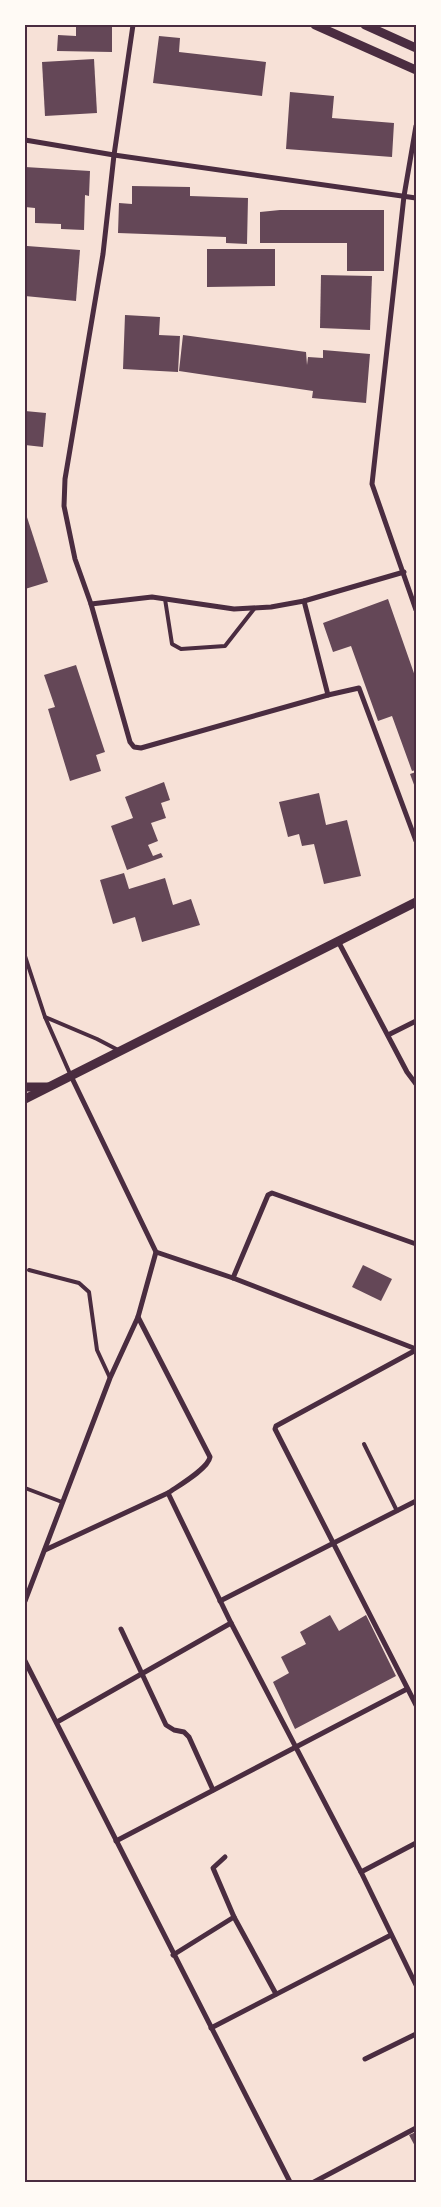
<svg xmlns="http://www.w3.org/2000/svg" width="441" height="2207" font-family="Montserrat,sans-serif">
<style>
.building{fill:#644757}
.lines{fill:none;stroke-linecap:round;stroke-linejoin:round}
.service{stroke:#4a2c40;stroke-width:4}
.minor{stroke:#4a2c40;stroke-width:5}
.tertiary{stroke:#4a2c40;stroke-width:9}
.neatline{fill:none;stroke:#4a2c40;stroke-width:2}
</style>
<rect width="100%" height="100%" fill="#f7e1d7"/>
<g class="building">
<polygon points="76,25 112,25 112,52 57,51 58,35 76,36"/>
<polygon points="159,36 180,38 179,52 266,62 262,96 153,83"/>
<polygon points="94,59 97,113 45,116 42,62"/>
<polygon points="290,92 334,96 332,118 394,123 392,157 286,149"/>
<polygon points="25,167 90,171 89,196 85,195 84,230 61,229 61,224 35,223 35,208 25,207"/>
<polygon points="132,186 190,187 190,196 248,198 247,244 226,243 226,237 118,233 119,203 132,204"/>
<polygon points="280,210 384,210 384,271 347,271 347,243 260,243 260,212"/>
<polygon points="27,246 80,250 76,301 25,296"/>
<polygon points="207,249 275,249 275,286 207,287"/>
<polygon points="321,275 372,276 370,330 320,328"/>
<polygon points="125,315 160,317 159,335 180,336 178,372 123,369"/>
<polygon points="183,335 306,352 307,365 308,357 323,358 323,350 370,354 366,403 312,398 313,391 179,371"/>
<polygon points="25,411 46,413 43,447 25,445"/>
<polygon points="25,511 48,582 25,589"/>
<polygon points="388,599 416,679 416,770 412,771 392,716 378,721 351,646 333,652 323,623"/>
<polygon points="76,665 105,752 96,755 101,771 70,781 48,709 55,707 44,675"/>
<polygon points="416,772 416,790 410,774"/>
<polygon points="164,782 170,800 161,803 166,818 151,823 158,841 148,845 153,856 161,853 163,857 127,870 111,826 133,818 125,797"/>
<polygon points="319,793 326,825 347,820 361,876 324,884 314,844 302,846 299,834 288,837 279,802"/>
<polygon points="124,873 129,889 165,878 173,905 191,899 200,925 142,942 135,917 113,924 100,880"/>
<polygon points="363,1265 392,1279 381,1301 352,1287"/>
<polygon points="330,1615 339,1631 366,1615 396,1676 295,1729 273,1682 289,1673 281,1657 306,1644 300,1632"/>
<polygon points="416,2132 416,2148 409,2135"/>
</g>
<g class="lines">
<g class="service">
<polyline points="165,599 172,644 181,649 225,646 254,609"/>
<polyline points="25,956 45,1017 71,1076"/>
<polyline points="45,1017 97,1039 120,1051"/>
<polyline points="29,1270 79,1283 89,1292 97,1350 110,1378"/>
<polyline points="364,1444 397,1511"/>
<polyline points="25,1488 62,1502"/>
</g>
<g class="minor">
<polyline points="133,25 114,155 103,254 65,479 64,506 75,559 91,604 130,742 134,747 141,748 328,695 359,688 416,841"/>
<polyline points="416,126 404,196 372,484 416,610"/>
<polyline points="25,140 114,155 416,198"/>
<polyline points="304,601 328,695"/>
<polyline points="91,604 152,597 234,609 271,607 304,601 404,572"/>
<polyline points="338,941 407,1072 416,1084"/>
<polyline points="388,1035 416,1021"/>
<polyline points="156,1252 233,1278 416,1349"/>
<polyline points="233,1278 268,1195 272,1193 416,1244"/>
<path d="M138 1317 210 1457C208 1469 178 1486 168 1493L231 1623 361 1872 416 1985"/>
<polyline points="416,1350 276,1426 275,1429 416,1705"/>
<polyline points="45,1550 168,1493"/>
<polyline points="25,1601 110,1378 138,1317 156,1252 71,1076"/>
<polyline points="220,1601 416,1501"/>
<polyline points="121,1629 166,1725 174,1730 184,1732 189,1737 213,1790"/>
<polyline points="25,1661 290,2182"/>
<polyline points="57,1722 231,1623"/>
<polyline points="116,1841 407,1689"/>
<polyline points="225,1857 213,1868 234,1917"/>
<polyline points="361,1872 416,1843"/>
<polyline points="173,1955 234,1917 276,1994"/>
<polyline points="211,2028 391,1935"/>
<polyline points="365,2059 416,2034"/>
<polyline points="314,2182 416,2128"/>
</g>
<g class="tertiary">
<polyline points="315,25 416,70"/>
<polyline points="365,25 416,48"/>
<polyline points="25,1087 47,1087"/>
<polyline points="25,1099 416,902"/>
</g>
</g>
<rect width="441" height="2207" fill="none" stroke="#fffaf5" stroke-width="52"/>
<rect x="26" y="26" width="389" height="2155" class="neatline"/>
</svg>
